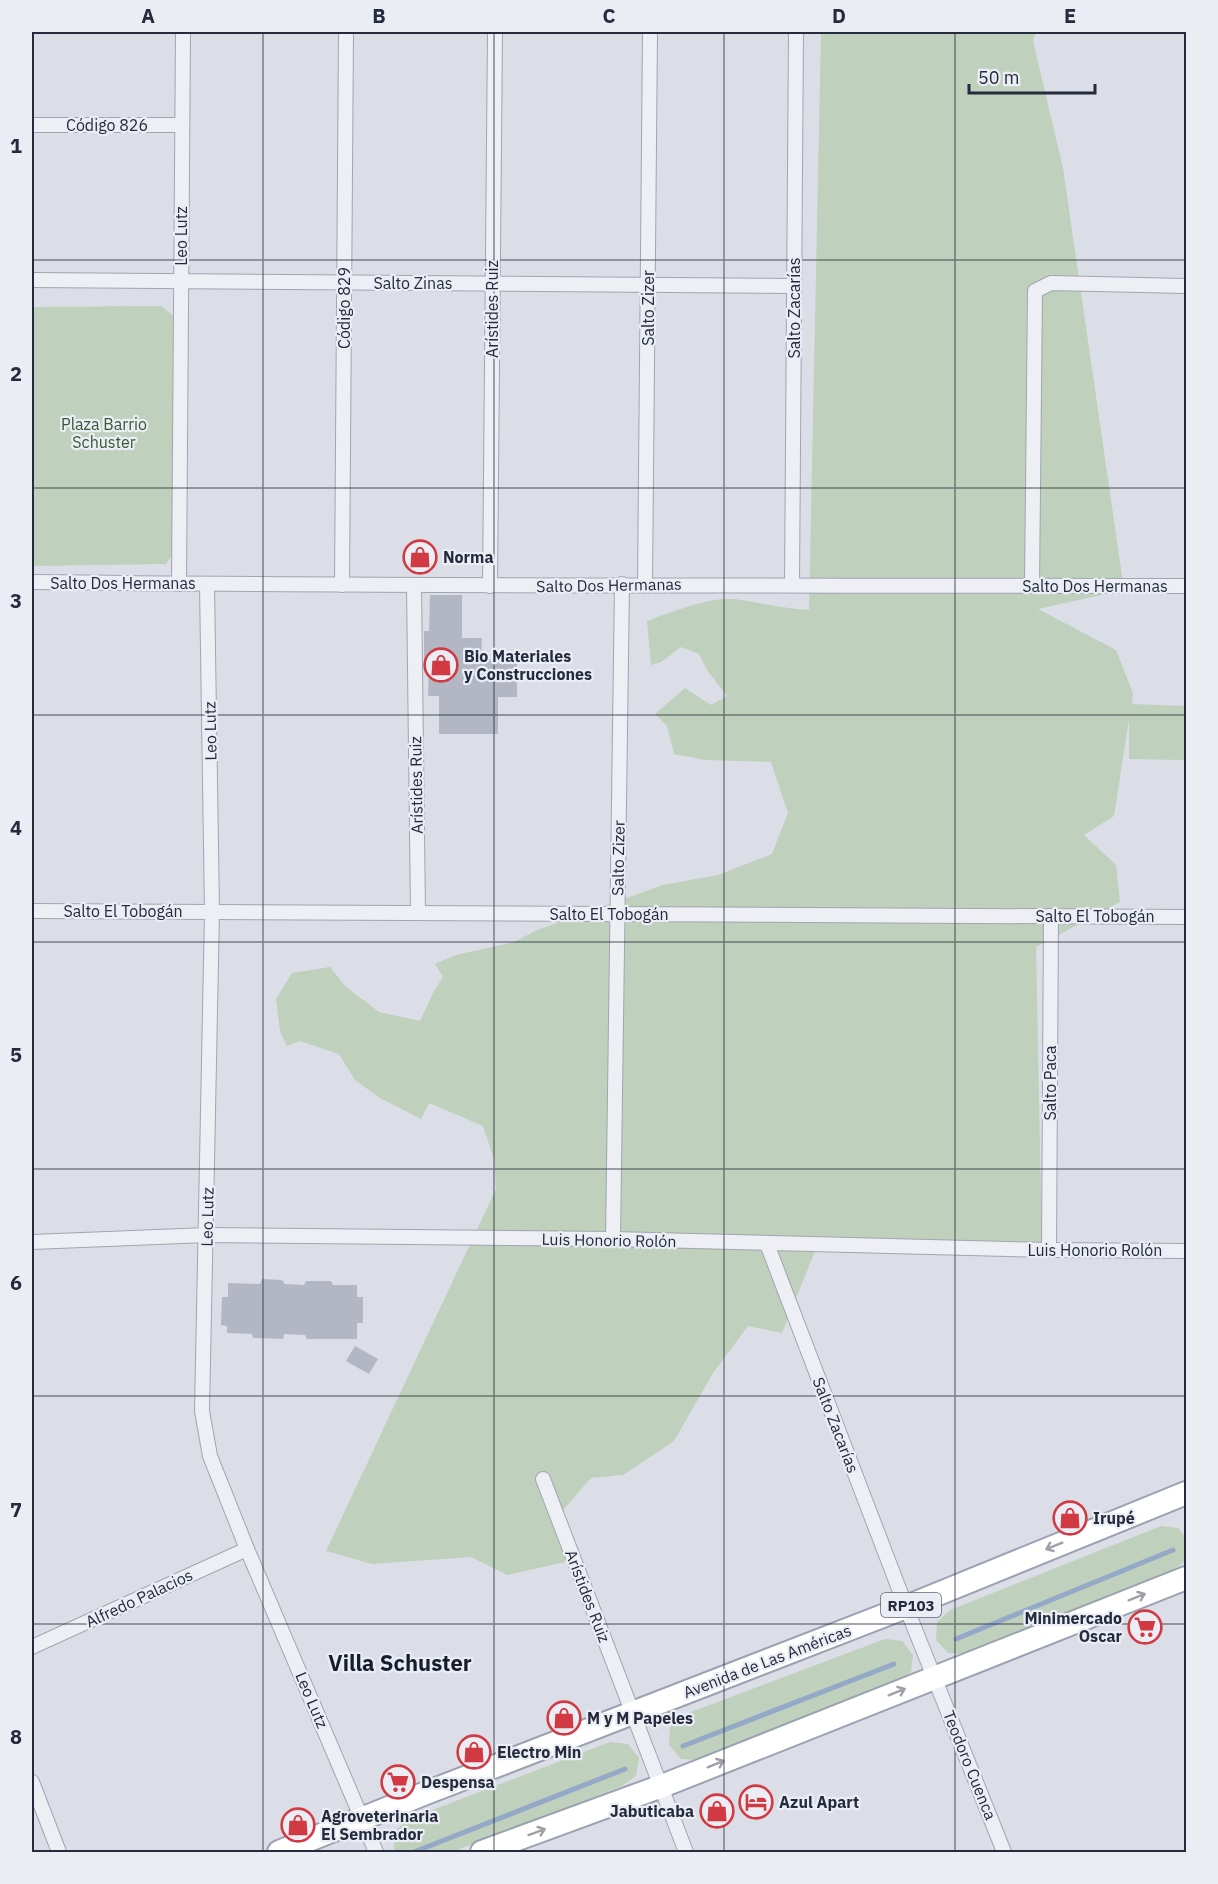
<svg xmlns="http://www.w3.org/2000/svg" width="1218" height="1884" font-family="'IBM Plex Sans',sans-serif">
<style>
.green{fill:#bfd0bc}
.lines{fill:none;stroke-linecap:round;stroke-linejoin:round}
.stream{stroke:#94a9c8;stroke-width:5}
.building{fill:#b2b7c3}
.street-casing{stroke:#a1a5b0;stroke-width:16}
.primary-casing{stroke:#9aa2b2;stroke-width:26}
.street{stroke:#eeeff4;stroke-width:14}
.primary{stroke:#fff;stroke-width:22}
.oneway{stroke:#9da0a7}
.grid{fill:none;stroke:#252b3c;stroke-width:1.5;stroke-opacity:0.55}
.labels{text-anchor:middle;dominant-baseline:central;stroke-width:4.5;stroke-linejoin:round;paint-order:stroke}
.shield{fill:#eaedf4;stroke:#606573;stroke-width:1.5}
.shield-label{font-size:15px;font-weight:bold;fill:#252b3c}
.street-label{font-size:16px;fill:#252b3c;stroke:#eaedf4}
.park-label{font-size:16px;fill:#365832;stroke:#eaedf4}
.poi-label{font-size:16px;font-weight:bold;fill:#252b3c;stroke:#eaedf4;text-anchor:start}
.district-label{font-size:22px;font-weight:bold;fill:#171d2d;stroke:#eaedf4}
.neatline{fill:none;stroke:#252b3c;stroke-width:2}
.grid-label{font-size:20px;text-anchor:middle;font-weight:bold;fill:#252b3c}
</style>
<rect width="100%" height="100%" fill="#dbdee6"/>
<g class="green">
<path d="M821 32H1036L1033 41 1063 168 1124 590 1038 609 1116 650 1133 693 1132 704 1186 706V760L1129 759V719L1114 816 1084 835 1116 865 1120 902 1036 947 1042 1248 815 1251 782 1333 748 1326 713 1373 674 1441 623 1475 591 1478 564 1509 565 1562 507 1575 471 1557 372 1564 326 1551 496 1189 494 1159 483 1126 429 1103 421 1119 380 1098 355 1080 339 1054 300 1041 287 1046 280 1031 276 999 292 973 330 967 346 987 379 1012 420 1021 433 993 443 977 435 964 456 955 514 942 537 930 663 885 718 875 772 854 788 813 771 762 705 760 674 754 667 726 655 714 685 688 711 705 727 696 707 670 699 654 681 647 661 662 651 665 647 621C668 613 712 596 734 599 759 602 783 609 809 610Z"/>
<polygon points="161,306 176,318 177,547 166,564 32,566 32,307"/>
<polygon points="1161,1526 1178,1528 1186,1538 1186,1560 1173,1570 966,1654 948,1653 936,1640 937,1622 950,1610"/>
<polygon points="885,1639 902,1641 913,1655 911,1672 897,1683 700,1760 681,1759 669,1745 670,1727 683,1715"/>
<polygon points="610,1742 628,1744 639,1758 636,1776 622,1786 452,1852 398,1852 394,1849 395,1831 409,1819"/>
</g>
<g class="lines">
<g class="stream">
<polyline points="956,1639 1173,1550"/>
<polyline points="683,1746 894,1664"/>
<polyline points="414,1852 625,1769"/>
</g>
</g>
<g class="building">
<polygon points="430,595 462,595 462,638 482,638 481,659 517,659 517,697 498,697 498,734 439,734 439,696 428,696 429,665 424,665 424,631 429,631"/>
<polygon points="262,1279 282,1280 285,1284 304,1285 306,1281 331,1281 333,1285 357,1285 357,1297 363,1297 363,1323 357,1323 357,1339 307,1339 305,1335 284,1334 283,1339 253,1338 252,1334 227,1333 227,1326 221,1325 222,1297 228,1297 228,1283 260,1284"/>
<polygon points="355,1346 378,1359 369,1374 346,1361"/>
</g>
<g class="lines">
<g class="street-casing">
<g id="street">
<polyline points="32,125 182,125"/>
<polyline points="32,280 794,286"/>
<path d="M32 582C416 587 801 585 1186 586"/>
<polyline points="179,584 183,32"/>
<polyline points="207,584 212,912 202,1411 210,1456 247,1549 376,1852"/>
<polyline points="645,584 650,32"/>
<polyline points="792,584 796,32"/>
<polyline points="342,585 346,32"/>
<polyline points="414,585 418,913"/>
<polyline points="490,586 495,32"/>
<polyline points="1032,586 1035,291 1051,283 1186,286"/>
<polyline points="32,911 1186,917"/>
<polyline points="613,1239 622,584"/>
<polyline points="32,1242 207,1235 613,1239 1049,1250 1186,1251"/>
<polyline points="767,1244 906,1607 1004,1852"/>
<polyline points="1049,1250 1051,916"/>
<polyline points="543,1479 686,1852"/>
<polyline points="32,1647 247,1549"/>
<polyline points="32,1782 59,1852"/>
</g>
</g>
<g class="primary-casing">
<g id="primary">
<polyline points="279,1852 426,1793 906,1607 1186,1493"/>
<polyline points="482,1852 662,1786 1186,1578"/>
</g>
</g>
<use href="#street" class="street"/>
<use href="#primary" class="primary"/>
</g>
<defs><path id="oneway-shaft" d="M-6 0H5M1.5-3L5.5 0L1.5 3" fill="none" stroke-width="1.6" stroke-linecap="round" stroke-linejoin="round" transform="scale(1.5)"/></defs>
<g class="oneway">
<use href="#oneway-shaft" transform="translate(1054 1546) rotate(158)"/>
<use href="#oneway-shaft" transform="translate(1137 1597) rotate(-22)"/>
<use href="#oneway-shaft" transform="translate(897 1692) rotate(-22)"/>
<use href="#oneway-shaft" transform="translate(716 1764) rotate(-22)"/>
<use href="#oneway-shaft" transform="translate(537 1832) rotate(-20)"/>
</g>
<path class="grid" d="M263 32V1852M494 32V1852M724 32V1852M955 32V1852M32 260H1186M32 488H1186M32 715H1186M32 942H1186M32 1169H1186M32 1396H1186M32 1624H1186"/>
<defs>
<g id="shop-ring" transform="scale(1.725)"><circle r="9.5" fill="#eaedf4" stroke="#d13a43" stroke-width="1.5"/><path d="M-5-2.5h2.3a2.7 3.5 0 0 1 5.4 0H5L5.5 6h-11ZM-1.5-2.5h3a1.5 2.3 0 0 0-3 0Z" fill="#d13a43"/></g>
<g id="supermarket-ring" transform="scale(1.725)"><circle r="9.5" fill="#eaedf4" stroke="#d13a43" stroke-width="1.5"/><path d="M-6-5.5h2.5l.6 2H6L4.5 2H-2.5L-4.4-4H-6ZM-1.5 3.2a1.3 1.3 0 1 0 .1 0ZM3 3.2a1.3 1.3 0 1 0 .1 0Z" fill="#d13a43"/></g>
<g id="hotel-ring" transform="scale(1.725)"><circle r="9.5" fill="#eaedf4" stroke="#d13a43" stroke-width="1.5"/><path d="M-6-4.5h1.5V1H6V5H4.5V3h-9V5H-6ZM-4 0a1.8 1.8 0 1 1 3.6 0ZM.5 0V-2.5h3Q6-2.5 6 0Z" fill="#d13a43"/></g>
</defs>
<g fill-rule="evenodd">
<use href="#shop-ring" x="420" y="557"/>
<use href="#shop-ring" x="441" y="665"/>
<use href="#shop-ring" x="1070" y="1518"/>
<use href="#supermarket-ring" x="1145" y="1627"/>
<use href="#shop-ring" x="564" y="1718"/>
<use href="#shop-ring" x="474" y="1752"/>
<use href="#supermarket-ring" x="398" y="1782"/>
<use href="#hotel-ring" x="756" y="1802"/>
<use href="#shop-ring" x="717" y="1811"/>
<use href="#shop-ring" x="298" y="1825"/>
</g>
<g class="labels">
<rect class="shield" x="881" y="1593" width="60" height="24" rx="4.5"/>
<g class="shield-label">
<text x="911" y="1605">RP103</text>
</g>
<g class="street-label">
<text x="107" y="125">Código 826</text>
<text transform="translate(181 236) rotate(-90)">Leo Lutz</text>
<text x="413" y="283">Salto Zinas</text>
<text transform="translate(344 308) rotate(-90)">Código 829</text>
<text transform="translate(648 308) rotate(-90)">Salto Zizer</text>
<text transform="translate(794 308) rotate(-90)">Salto Zacarías</text>
<text transform="translate(492 309) rotate(-90)">Arístides Ruiz</text>
<text x="123" y="583">Salto Dos Hermanas</text>
<text transform="translate(609 585) rotate(-1)">Salto Dos Hermanas</text>
<text x="1095" y="586">Salto Dos Hermanas</text>
<text transform="translate(210 731) rotate(-91)">Leo Lutz</text>
<text transform="translate(416 785) rotate(-91)">Arístides Ruiz</text>
<text transform="translate(618 858) rotate(-89)">Salto Zizer</text>
<text x="123" y="911">Salto El Tobogán</text>
<text x="609" y="914">Salto El Tobogán</text>
<text x="1095" y="916">Salto El Tobogán</text>
<text transform="translate(1050 1083) rotate(-90)">Salto Paca</text>
<text transform="translate(207 1217) rotate(-89)">Leo Lutz</text>
<text transform="translate(609 1240) rotate(1)">Luis Honorio Rolón</text>
<text x="1095" y="1250">Luis Honorio Rolón</text>
<text transform="translate(836 1425) rotate(69)">Salto Zacarías</text>
<text transform="translate(588 1596) rotate(69)">Arístides Ruiz</text>
<text transform="translate(139 1598) rotate(-25)">Alfredo Palacios</text>
<text transform="translate(767 1661) rotate(-21)">Avenida de Las Américas</text>
<text transform="translate(312 1700) rotate(67)">Leo Lutz</text>
<text transform="translate(970 1765) rotate(68)">Teodoro Cuenca</text>
</g>
<g class="park-label">
<text x="104" y="424">Plaza Barrio<tspan x="104" dy="18">Schuster</tspan></text>
</g>
<g class="poi-label">
<text x="443" y="557">Norma</text>
<text x="464" y="656">Bio Materiales<tspan x="464" dy="18">y Construcciones</tspan></text>
<text x="1093" y="1518">Irupé</text>
<text x="1122" y="1618" text-anchor="end">Minimercado<tspan x="1122" dy="18">Oscar</tspan></text>
<text x="587" y="1718">M y M Papeles</text>
<text x="497" y="1752">Electro Min</text>
<text x="421" y="1782">Despensa</text>
<text x="779" y="1802">Azul Apart</text>
<text x="694" y="1811" text-anchor="end">Jabuticaba</text>
<text x="321" y="1816">Agroveterinaria<tspan x="321" dy="18">El Sembrador</tspan></text>
</g>
<g class="district-label">
<text x="400" y="1662">Villa Schuster</text>
</g>
</g>
<rect width="1218" height="1884" fill="none" stroke="#eaedf4" stroke-width="66"/>
<path d="M969 84v9h126v-9" fill="none" stroke="#252b3c" stroke-width="3"/>
<text x="978" y="84" font-size="18" fill="#252b3c" stroke="#eaedf4" stroke-width="4.5" paint-order="stroke">50 m</text>
<rect x="33" y="33" width="1152" height="1818" class="neatline"/>
<g class="grid-label">
<text x="148" y="23">A</text>
<text x="379" y="23">B</text>
<text x="609" y="23">C</text>
<text x="839" y="23">D</text>
<text x="1070" y="23">E</text>
<text x="16" y="153">1</text>
<text x="16" y="381">2</text>
<text x="16" y="608">3</text>
<text x="16" y="835">4</text>
<text x="16" y="1062">5</text>
<text x="16" y="1290">6</text>
<text x="16" y="1517">7</text>
<text x="16" y="1744">8</text>
</g>
</svg>
